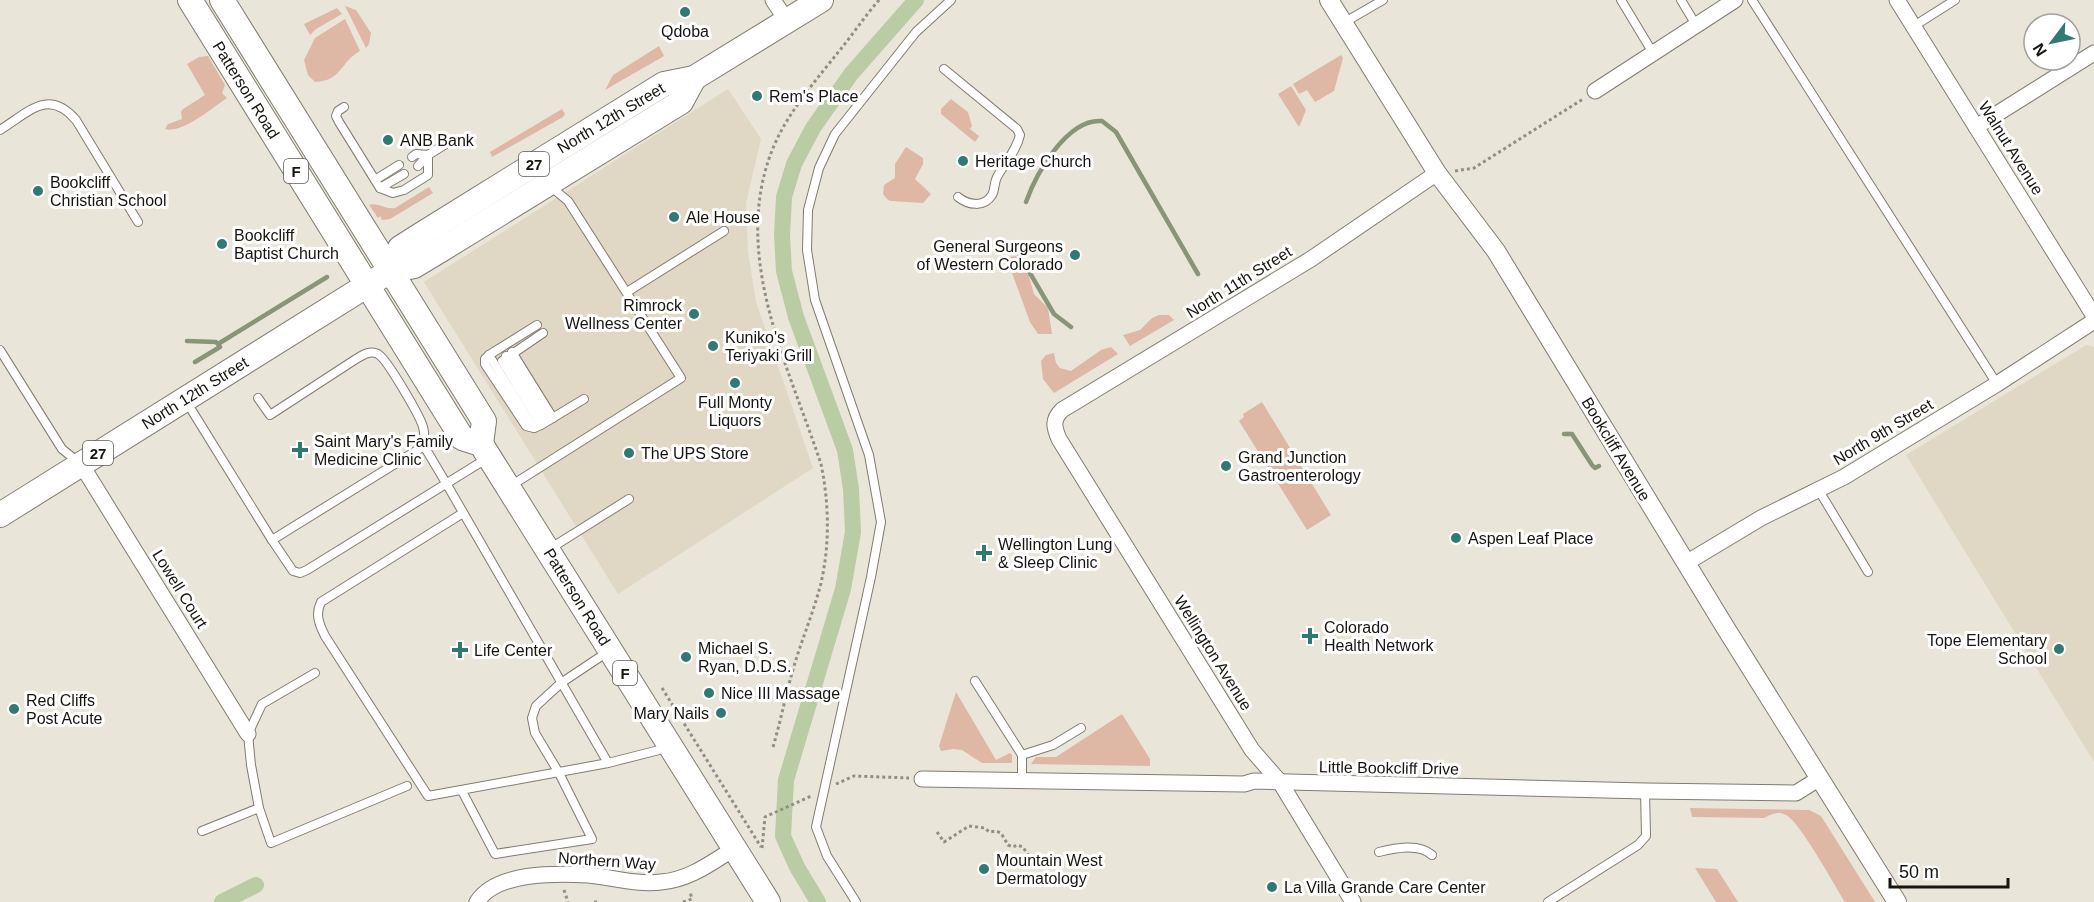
<svg xmlns="http://www.w3.org/2000/svg" width="2094" height="902" font-family="Arial,sans-serif">
<style>
.built{fill:#e0d7c4}
.green{fill:#dfb7a5}
.lines{fill:none;stroke-linecap:round;stroke-linejoin:round}
.stream{stroke:#899578;stroke-width:4.5}
.canal{stroke:#bacca4;stroke-width:16}
.service-casing{stroke:#817c71;stroke-width:10}
.minor-casing{stroke:#817c71;stroke-width:17}
.tertiary-casing{stroke:#817c71;stroke-width:20}
.primary-casing{stroke:#817c71;stroke-width:26}
.path{stroke:#918e85;stroke-width:3;stroke-dasharray:3 3;stroke-linecap:butt}
.service{stroke:#fff;stroke-width:8}
.minor{stroke:#fff;stroke-width:15}
.tertiary{stroke:#fff;stroke-width:18}
.primary{stroke:#fff;stroke-width:24}
.poi-dot{fill:#317973;stroke:#fff;stroke-width:2}
.labels{text-anchor:middle;dominant-baseline:central;stroke-width:6;stroke-linejoin:round;paint-order:stroke}
.shield{fill:#fff;stroke:#5c5b58;stroke-width:1.5}
.shield-label{font-size:15px;font-weight:bold;fill:#161510}
.poi-label{font-size:16px;fill:#161510;stroke:#fff;text-anchor:start}
.street-label{font-size:16px;fill:#161510;stroke:#fff}
</style>
<rect width="100%" height="100%" fill="#eae5d9"/>
<g class="built">
<polygon points="728,89 761,139 746,203 748,252 756,302 813,468 618,594 424,282"/>
<polygon points="2086,345 2094,347 2094,762 1906,455"/>
</g>
<g class="green">
<polygon points="345,6 356,10 371,33 369,44 366,48"/>
<polygon points="337,8 342,14 316,29 310,35 304,24"/>
<path d="M345 19 360 51C340 62 342 81 315 82L308 75 304 60 315 38Z"/>
<polygon points="659,46 664,56 605,90 613,75"/>
<polygon points="1341,55 1343,58 1334,91 1315,102 1307,90 1299,94 1293,84"/>
<path d="M208 56 225 85 222 93 227 98C212 108 182 134 165 129L168 124 182 119 181 112 183 109 205 95 187 64 199 57Z"/>
<polygon points="1291,86 1306,110 1299,127 1278,94"/>
<polygon points="951,99 968,112 972,126 970,129 979,136 975,142 941,114 941,109"/>
<polygon points="562,109 565,114 563,117 492,157 490,152"/>
<polygon points="906,147 923,158 923,164 915,179 931,194 923,203 891,201 888,200 883,194 884,185 895,178 895,164"/>
<path d="M429 187 433 193 390 219 382 220 380 216 378 218 369 205C379 202 385 210 395 208Z"/>
<polygon points="1016,256 1027,270 1034,294 1048,308 1052,334 1038,334 1030,322 1008,262 1008,257"/>
<polygon points="1159,315 1169,315 1174,320 1130,346 1123,335 1140,330 1152,318"/>
<polygon points="1111,347 1118,354 1054,393 1043,379 1041,361 1046,355 1054,353 1056,363 1060,368 1071,371 1101,350"/>
<polygon points="1262,402 1331,515 1307,530 1239,421 1244,417 1243,414"/>
<polygon points="956,692 996,760 1010,753 1012,755 1012,763 982,763 962,750 953,749 941,751 939,746"/>
<polygon points="1122,714 1150,759 1150,766 1031,764 1036,757 1056,757"/>
<path d="M1690 808 1809 810 1821 816 1875 902H1845C1835 886 1800 822 1786 815 1778 811 1772 814 1764 818L1692 817Z"/>
<polygon points="1695,868 1717,869 1738,902 1716,902"/>
</g>
<g class="lines">
<g class="stream">
<path d="M1026 202C1036 174 1067 118 1102 121L1116 132 1198 274"/>
<polyline points="1017,251 1054,314 1071,327"/>
<polyline points="1217,298 1218,300"/>
<polyline points="187,341 216,342 218,344"/>
<polyline points="195,362 220,347 218,344 327,277"/>
<polyline points="1564,434 1572,434 1592,465 1595,468 1599,466"/>
</g>
<g class="canal">
<polyline points="222,902 256,885"/>
<polyline points="818,902 797,867 783,836 786,780 843,589 853,532 851,489 845,450 796,317 784,271 782,235 784,197 794,164 813,128 851,74 916,0"/>
</g>
<g class="service-casing">
<g id="service">
<polyline points="1621,0 1653,53"/>
<polyline points="1681,0 1696,25"/>
<polyline points="1752,0 1997,384"/>
<polyline points="1345,22 1383,0"/>
<polyline points="1914,26 1955,0"/>
<path d="M944 69 1017 129 1020 135C1016 152 1005 162 997 177 994 183 995 190 992 195 984 208 968 205 958 197"/>
<polyline points="344,107 338,111 336,116 339,122 380,188 393,193 404,190 428,175 428,155"/>
<path d="M0 130C29 112 48 88 76 120L138 222"/>
<polyline points="412,157 416,154 428,155"/>
<polyline points="418,166 428,155 449,142"/>
<polyline points="375,180 399,165"/>
<polyline points="380,188 404,174"/>
<polyline points="627,292 724,231"/>
<polyline points="537,325 489,355 485,359 485,364 526,426 534,428 541,425 584,399"/>
<polyline points="0,350 62,449 77,461"/>
<polyline points="512,352 553,418"/>
<polyline points="489,355 534,428"/>
<polyline points="506,356 547,421"/>
<path d="M258 398 270 415 356 359C363 355 370 350 378 354 387 359 420 416 423 427 425 433 424 440 424 446"/>
<polyline points="186,401 272,540"/>
<polyline points="541,425 502,361 543,333"/>
<polyline points="486,459 307,570 300,573 293,571 272,540 424,446 446,483 608,763"/>
<polyline points="512,485 681,378 568,201 551,187"/>
<polyline points="1818,489 1868,572"/>
<path d="M463 513 321 602C315 614 319 624 325 636L428 796 608 763 667 748"/>
<polyline points="551,548 629,499"/>
<polyline points="315,673 262,704 248,734 251,765 259,808 271,843 407,786"/>
<polyline points="975,681 1022,755 1022,780"/>
<polyline points="1022,755 1053,745 1081,728"/>
<polyline points="462,791 495,854 592,839 559,773 535,733 532,718 536,706 561,683 609,651"/>
<polyline points="202,831 259,808"/>
<path d="M1379 852C1395 848 1419 843 1432 855"/>
<polyline points="856,902 827,856 816,827 871,577 881,522 869,455 815,300 807,250 808,210 819,168 835,134 916,32 951,0"/>
<polyline points="1548,902 1638,845 1646,836 1645,791"/>
</g>
</g>
<g class="minor-casing">
<g id="minor">
<polyline points="773,0 787,21"/>
<polyline points="1897,0 2094,316"/>
<polyline points="1595,91 1735,0"/>
<polyline points="1976,127 2094,53"/>
<polyline points="81,464 248,734"/>
<polyline points="1686,563 1761,518 1844,477 1997,384 2094,321"/>
<polyline points="922,779 1244,784 1254,781 1645,791 1796,793 1820,778"/>
<path d="M477 902C496 872 555 873 588 875 612 877 636 885 661 882 689 880 711 863 735 848"/>
<path d="M1353 902 1280 782 1252 750 1059 439C1054 427 1052 420 1062 410L1311 259 1437 173"/>
</g>
</g>
<g class="tertiary-casing">
<polyline id="tertiary" points="1329,0 1437,173 1496,251 1725,627 1897,902"/>
</g>
<g class="primary-casing">
<g id="primary">
<polyline points="190,0 462,438 481,444 768,902"/>
<polyline points="222,0 484,421 481,444"/>
<polyline points="390,271 400,248 422,234 664,84 694,78 821,0"/>
<polyline points="0,515 390,271 414,266 439,251 681,102 694,78"/>
</g>
</g>
<g class="path">
<polyline points="1455,171 1474,168 1583,99"/>
<polyline points="662,688 761,847"/>
<path d="M773 747C781 720 786 693 794 666 802 639 814 611 821 583 830 544 829 503 821 464 788 364 730 254 773 148 788 112 816 80 840 50 853 34 865 16 879 0"/>
<polyline points="836,784 854,776 909,778"/>
<polyline points="937,832 944,842 969,826 985,828 989,832 996,831 1001,833 1008,845 1013,847 1017,845 1023,847 1033,863"/>
<polyline points="762,848 765,817 811,796"/>
<polyline points="564,890 568,902"/>
<polyline points="594,902 599,902"/>
<polyline points="683,902 692,899 690,892"/>
</g>
<use href="#service" class="service"/>
<use href="#minor" class="minor"/>
<use href="#tertiary" class="tertiary"/>
<use href="#primary" class="primary"/>
</g>
<g class="poi-dot">
<circle cx="685" cy="12" r="6"/>
<circle cx="757" cy="96" r="6"/>
<circle cx="388" cy="140" r="6"/>
<circle cx="963" cy="161" r="6"/>
<circle cx="38" cy="191" r="6"/>
<circle cx="674" cy="217" r="6"/>
<circle cx="222" cy="244" r="6"/>
<circle cx="1075" cy="255" r="6"/>
<circle cx="694" cy="314" r="6"/>
<circle cx="713" cy="346" r="6"/>
<circle cx="735" cy="383" r="6"/>
<path d="M297 441h6v6h6v6h-6v6h-6v-6h-6v-6h6z"/>
<circle cx="629" cy="453" r="6"/>
<circle cx="1226" cy="466" r="6"/>
<circle cx="1456" cy="538" r="6"/>
<path d="M981 544h6v6h6v6h-6v6h-6v-6h-6v-6h6z"/>
<path d="M1307 627h6v6h6v6h-6v6h-6v-6h-6v-6h6z"/>
<circle cx="2059" cy="649" r="6"/>
<path d="M457 641h6v6h6v6h-6v6h-6v-6h-6v-6h6z"/>
<circle cx="686" cy="657" r="6"/>
<circle cx="709" cy="693" r="6"/>
<circle cx="14" cy="709" r="6"/>
<circle cx="721" cy="713" r="6"/>
<circle cx="984" cy="869" r="6"/>
<circle cx="1272" cy="887" r="6"/>
</g>
<g class="labels">
<g class="shield">
<rect x="519" y="152" width="30" height="24" rx="4.5"/>
<rect x="284" y="159" width="24" height="24" rx="4.5"/>
<rect x="83" y="441" width="30" height="24" rx="4.5"/>
<rect x="613" y="661" width="24" height="24" rx="4.5"/>
</g>
<g class="shield-label">
<text x="534" y="164">27</text>
<text x="296" y="171">F</text>
<text x="98" y="453">27</text>
<text x="625" y="673">F</text>
</g>
<g class="poi-label">
<text x="685" y="31" text-anchor="middle">Qdoba</text>
<text x="769" y="96">Rem's Place</text>
<text x="400" y="140">ANB Bank</text>
<text x="975" y="161">Heritage Church</text>
<text x="50" y="182">Bookcliff<tspan x="50" dy="18">Christian School</tspan></text>
<text x="686" y="217">Ale House</text>
<text x="234" y="235">Bookcliff<tspan x="234" dy="18">Baptist Church</tspan></text>
<text x="1063" y="246" text-anchor="end">General Surgeons<tspan x="1063" dy="18">of Western Colorado</tspan></text>
<text x="682" y="305" text-anchor="end">Rimrock<tspan x="682" dy="18">Wellness Center</tspan></text>
<text x="725" y="337">Kuniko's<tspan x="725" dy="18">Teriyaki Grill</tspan></text>
<text x="735" y="402" text-anchor="middle">Full Monty<tspan x="735" dy="18">Liquors</tspan></text>
<text x="314" y="441">Saint Mary's Family<tspan x="314" dy="18">Medicine Clinic</tspan></text>
<text x="641" y="453">The UPS Store</text>
<text x="1238" y="457">Grand Junction<tspan x="1238" dy="18">Gastroenterology</tspan></text>
<text x="1468" y="538">Aspen Leaf Place</text>
<text x="998" y="544">Wellington Lung<tspan x="998" dy="18">&amp; Sleep Clinic</tspan></text>
<text x="1324" y="627">Colorado<tspan x="1324" dy="18">Health Network</tspan></text>
<text x="2047" y="640" text-anchor="end">Tope Elementary<tspan x="2047" dy="18">School</tspan></text>
<text x="698" y="648">Michael S.<tspan x="698" dy="18">Ryan, D.D.S.</tspan></text>
<text x="474" y="650">Life Center</text>
<text x="721" y="693">Nice III Massage</text>
<text x="26" y="700">Red Cliffs<tspan x="26" dy="18">Post Acute</tspan></text>
<text x="709" y="713" text-anchor="end">Mary Nails</text>
<text x="996" y="860">Mountain West<tspan x="996" dy="18">Dermatology</tspan></text>
<text x="1284" y="887">La Villa Grande Care Center</text>
</g>
<g class="street-label">
<text transform="translate(246 90) rotate(58)">Patterson Road</text>
<text transform="translate(611 118) rotate(-31)">North 12th Street</text>
<text transform="translate(2011 148) rotate(58)">Walnut Avenue</text>
<text transform="translate(1239 282) rotate(-32)">North 11th Street</text>
<text transform="translate(195 393) rotate(-32)">North 12th Street</text>
<text transform="translate(1883 432) rotate(-31)">North 9th Street</text>
<text transform="translate(1616 449) rotate(59)">Bookcliff Avenue</text>
<text transform="translate(180 589) rotate(58)">Lowell Court</text>
<text transform="translate(577 597) rotate(58)">Patterson Road</text>
<text transform="translate(1213 653) rotate(58)">Wellington Avenue</text>
<text transform="translate(1389 768) rotate(1)">Little Bookcliff Drive</text>
<text transform="translate(607 861) rotate(4)">Northern Way</text>
</g>
</g>
<g transform="translate(2052 42) rotate(238)"><circle r="28" fill="#ffffff" stroke="#a2a19f" stroke-width="1.5"/>
<path d="M0-4.5L10 22L0 15L-10 22Z" fill="#317973"/>
<text y="-9" font-size="16" font-weight="bold" text-anchor="middle" fill="#161510">N</text>
</g>
<path d="M1890 878v9h118v-9" fill="none" stroke="#161510" stroke-width="3"/>
<text x="1899" y="878" font-size="18" fill="#161510" stroke="#ffffff" stroke-width="4.5" paint-order="stroke">50 m</text>
</svg>
